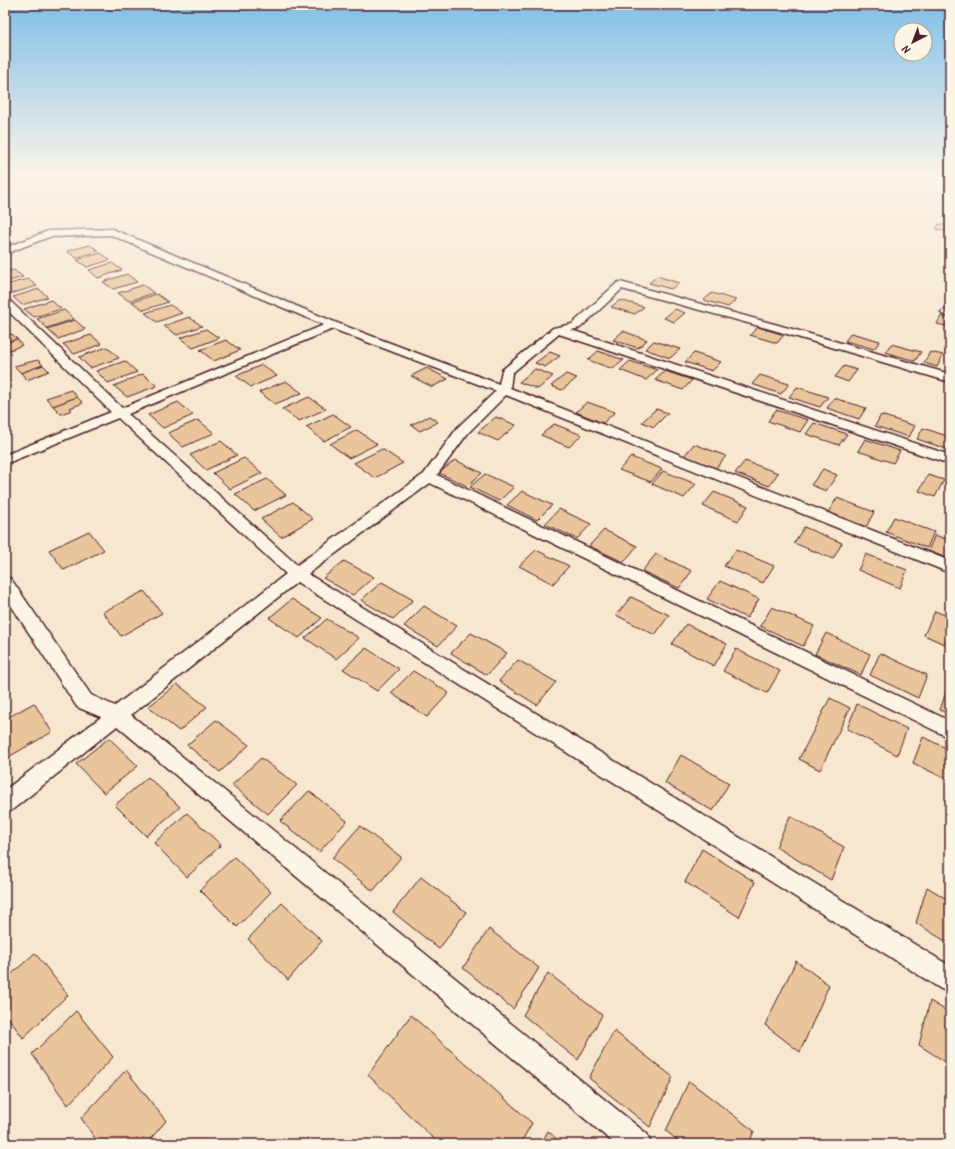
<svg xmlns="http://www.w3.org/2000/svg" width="955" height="1149" font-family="Kalam,sans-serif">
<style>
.building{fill:#eac59b;stroke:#4a1f2b}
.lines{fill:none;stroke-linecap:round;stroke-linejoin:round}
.minor-casing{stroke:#4a1f2b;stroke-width:3}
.minor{fill:#fcf5e5;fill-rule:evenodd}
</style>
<rect width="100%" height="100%" fill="#f7e7cf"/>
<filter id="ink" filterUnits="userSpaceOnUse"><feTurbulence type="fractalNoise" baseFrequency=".025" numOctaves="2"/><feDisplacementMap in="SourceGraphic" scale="8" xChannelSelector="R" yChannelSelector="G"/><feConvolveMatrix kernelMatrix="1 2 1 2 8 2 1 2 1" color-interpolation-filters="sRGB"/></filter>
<g filter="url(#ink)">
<g class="building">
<polygon points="939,224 950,226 950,232 936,229"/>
<polygon points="90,245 99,251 76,258 67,251"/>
<polygon points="101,253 110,260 87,267 77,260"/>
<polygon points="112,263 122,270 98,278 89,270"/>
<polygon points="14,270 23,277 5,282 5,272"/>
<polygon points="127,274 137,282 113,289 103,282"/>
<polygon points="657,276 679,283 671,289 649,283"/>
<polygon points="28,279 37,286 10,294 5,289 5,285"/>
<polygon points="143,285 154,293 129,301 118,293"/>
<polygon points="39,289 48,297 22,305 13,297"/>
<polygon points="712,293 736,300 728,307 704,300"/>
<polygon points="157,294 168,302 144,310 132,302"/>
<polygon points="51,300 61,309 34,317 24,309"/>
<polygon points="620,300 644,307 635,314 611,307"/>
<polygon points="170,305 182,313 157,322 145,313"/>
<polygon points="675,309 685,313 674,322 664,318"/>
<polygon points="64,310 74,319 47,328 37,319"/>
<polygon points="941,316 950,319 950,327 937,324"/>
<polygon points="189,317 202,326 177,335 164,326"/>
<polygon points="75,320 85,329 58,339 47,329"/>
<polygon points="758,327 784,335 777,343 750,335"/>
<polygon points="206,329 219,338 193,348 180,338"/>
<polygon points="623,331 647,340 638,348 613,340"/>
<polygon points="851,333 880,341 874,349 845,341"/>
<polygon points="12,334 17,339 5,343 5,336"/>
<polygon points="91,335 102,344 74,354 63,344"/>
<polygon points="17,339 22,345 5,352 5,343"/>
<polygon points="226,340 240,350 214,361 200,350"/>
<polygon points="654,341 680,349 670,358 645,349"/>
<polygon points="891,344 921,352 915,361 885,352"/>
<polygon points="107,347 119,358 90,368 79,357"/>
<polygon points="598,351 624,360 613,369 588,360"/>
<polygon points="550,352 560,356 545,367 535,363"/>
<polygon points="930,352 943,355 937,367 924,363"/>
<polygon points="694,353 721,362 712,371 685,362"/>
<polygon points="38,360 43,365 21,373 14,366"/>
<polygon points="125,361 137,372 108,383 96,371"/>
<polygon points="630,361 657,370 646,380 620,370"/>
<polygon points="43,365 49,371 27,380 21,373"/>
<polygon points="262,365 277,376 251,387 236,376"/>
<polygon points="844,366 857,370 848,382 835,377"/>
<polygon points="427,368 448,379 432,387 411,376"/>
<polygon points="535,369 553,376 538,389 519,382"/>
<polygon points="665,371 692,380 683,390 655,380"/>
<polygon points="143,374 157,386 127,397 114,386"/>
<polygon points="566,374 577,378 562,390 551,386"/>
<polygon points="760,375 789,384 781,394 752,384"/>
<polygon points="286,381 302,393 275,404 259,392"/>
<polygon points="797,387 828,397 820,407 789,397"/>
<polygon points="71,390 77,397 53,406 46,398"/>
<polygon points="77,397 83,403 70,408 72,410 61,414 53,406"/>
<polygon points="309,397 326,409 299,421 282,409"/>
<polygon points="834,398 866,408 859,419 827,408"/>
<polygon points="178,402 193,415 163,428 148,415"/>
<polygon points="587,402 615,412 603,423 576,412"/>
<polygon points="656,409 668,413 654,427 642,422"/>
<polygon points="776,410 808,420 800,432 768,421"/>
<polygon points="333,414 351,427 324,441 306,427"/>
<polygon points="881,415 915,426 909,437 875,426"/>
<polygon points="429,416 438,422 420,431 411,425"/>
<polygon points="496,417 516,425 498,441 478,432"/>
<polygon points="198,420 214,433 183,447 168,433"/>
<polygon points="814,423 847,434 839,445 806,434"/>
<polygon points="554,424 582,435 569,447 541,435"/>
<polygon points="923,428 950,437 950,450 917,439"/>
<polygon points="357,430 377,444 349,458 330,444"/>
<polygon points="865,439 900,451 893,463 858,451"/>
<polygon points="221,441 237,455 206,470 190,455"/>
<polygon points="694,444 726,456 716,468 684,456"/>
<polygon points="382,449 403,463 375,478 354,463"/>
<polygon points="631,457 662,469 651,482 619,470"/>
<polygon points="244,458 262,473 230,489 213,473"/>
<polygon points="455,460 482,473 467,486 439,473"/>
<polygon points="745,461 778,473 769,486 735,473"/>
<polygon points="823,469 837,475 826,491 811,485"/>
<polygon points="663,471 696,484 684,498 652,484"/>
<polygon points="485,474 514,487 499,501 470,487"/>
<polygon points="928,475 944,480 935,497 919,491"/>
<polygon points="267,479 286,495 254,511 235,494"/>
<polygon points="522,491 552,505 537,520 507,505"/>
<polygon points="714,492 748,506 738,521 703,506"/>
<polygon points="837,498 874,512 866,527 828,512"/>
<polygon points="293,502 313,519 281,537 261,519"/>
<polygon points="559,509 591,524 577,539 545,524"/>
<polygon points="894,517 934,532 927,548 886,532"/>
<polygon points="804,527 842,543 833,559 794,543"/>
<polygon points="604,530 637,546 624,562 589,546"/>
<polygon points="89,531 104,550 64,570 49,550"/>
<polygon points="935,535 950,541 950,559 928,551"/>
<polygon points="536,550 569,566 553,584 519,566"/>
<polygon points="736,550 774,566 763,583 724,566"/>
<polygon points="656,554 692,571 679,588 642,571"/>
<polygon points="866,554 907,570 900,588 858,570"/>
<polygon points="344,561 374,577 353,595 323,578"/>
<polygon points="720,581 759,599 747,618 707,599"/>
<polygon points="382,582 413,600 393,619 361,600"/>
<polygon points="144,591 162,613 121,636 103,612"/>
<polygon points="631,597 669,615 655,635 616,615"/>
<polygon points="292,599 322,618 299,638 269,618"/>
<polygon points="424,606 457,626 438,646 404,626"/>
<polygon points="772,607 814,626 803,646 760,626"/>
<polygon points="935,611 950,617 950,629 944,644 924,635"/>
<polygon points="327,619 359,638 336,659 305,638"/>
<polygon points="686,624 727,644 714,666 672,644"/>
<polygon points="471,633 507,653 487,675 451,653"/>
<polygon points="826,633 870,654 861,675 815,654"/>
<polygon points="366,648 399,669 377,691 343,669"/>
<polygon points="736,649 780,671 767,693 723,671"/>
<polygon points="880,653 927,675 918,698 870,675"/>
<polygon points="518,660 556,682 537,705 499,681"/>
<polygon points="413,671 449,693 427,717 391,693"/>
<polygon points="177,684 207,707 179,731 148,707"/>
<polygon points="948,686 950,687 950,715 940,710"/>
<polygon points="830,698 850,708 820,770 799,759"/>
<polygon points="34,703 52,732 5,759 5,719"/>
<polygon points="857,704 907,729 897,755 847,729"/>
<polygon points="216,720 249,745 220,772 187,745"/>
<polygon points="923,737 950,750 950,781 913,763"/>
<polygon points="109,738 138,766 104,793 76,764"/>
<polygon points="681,755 729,783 713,811 665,783"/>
<polygon points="261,758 297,785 268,814 232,785"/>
<polygon points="148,777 180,807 146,836 115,805"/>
<polygon points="309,791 347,821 319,852 280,821"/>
<polygon points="187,813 221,845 187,877 154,843"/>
<polygon points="790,816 844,847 831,880 776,847"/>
<polygon points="360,826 401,857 373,891 332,858"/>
<polygon points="702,849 755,882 739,917 685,882"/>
<polygon points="234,857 271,892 237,927 200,890"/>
<polygon points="421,877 466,912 439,949 393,912"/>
<polygon points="927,887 950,901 950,944 916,923"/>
<polygon points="282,903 322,941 288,980 248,939"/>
<polygon points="489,929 539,968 513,1009 463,968"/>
<polygon points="35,953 68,995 23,1038 5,1013 5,980"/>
<polygon points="796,961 829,985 800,1052 765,1025"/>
<polygon points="548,973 602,1015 578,1060 523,1015"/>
<polygon points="930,1001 950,1013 950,1065 919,1045"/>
<polygon points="76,1011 113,1057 68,1105 32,1054"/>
<polygon points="411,1015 532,1123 520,1144 439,1144 368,1075"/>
<polygon points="614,1031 673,1077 650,1127 589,1078"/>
<polygon points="126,1070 166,1121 146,1144 99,1144 81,1118"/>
<polygon points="689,1081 754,1131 749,1144 682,1144 666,1131"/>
<polygon points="548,1131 562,1144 541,1144"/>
</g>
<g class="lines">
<g class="minor-casing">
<g id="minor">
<path d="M112 229 337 323 499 384 502 370 553 328 572 324 617 283 620 282 778 325 950 374V382L770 329 622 289 580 328 571 330 950 455V464L559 334 512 373 510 388 950 561V573L506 395 468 433 437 475 950 721V738L430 483 308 574 950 966V992L941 989 297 582 131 715 647 1134 651 1144H615L117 726 12 810 5 813V790L101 717 77 707 5 596V577L11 579 91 695 115 706 286 574 118 418 5 464V455L111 412 5 308V299L9 300 122 408 324 325 111 235 49 237 5 254V248L48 231ZM333 329 496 391 458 427 424 474 297 565 128 414Z"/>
<polygon points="946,309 950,310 950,316 942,314 941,312"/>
</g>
</g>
<use href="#minor" class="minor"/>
</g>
</g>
<linearGradient id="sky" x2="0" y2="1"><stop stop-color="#81bfe8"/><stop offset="0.52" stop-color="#fbf4e9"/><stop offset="1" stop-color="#fbf4e9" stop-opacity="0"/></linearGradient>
<rect width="955" height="336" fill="url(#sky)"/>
<rect width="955" height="1149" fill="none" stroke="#fcf5e5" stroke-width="20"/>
<rect x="10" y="10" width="935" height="1129" fill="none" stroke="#4a1f2b" stroke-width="1.5" filter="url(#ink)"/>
<g transform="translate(913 42) rotate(222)"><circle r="19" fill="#fcf5e5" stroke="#b59f9b"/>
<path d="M0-3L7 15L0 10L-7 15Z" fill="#4a1f2b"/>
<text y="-6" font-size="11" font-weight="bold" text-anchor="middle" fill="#4a1f2b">N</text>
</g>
</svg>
